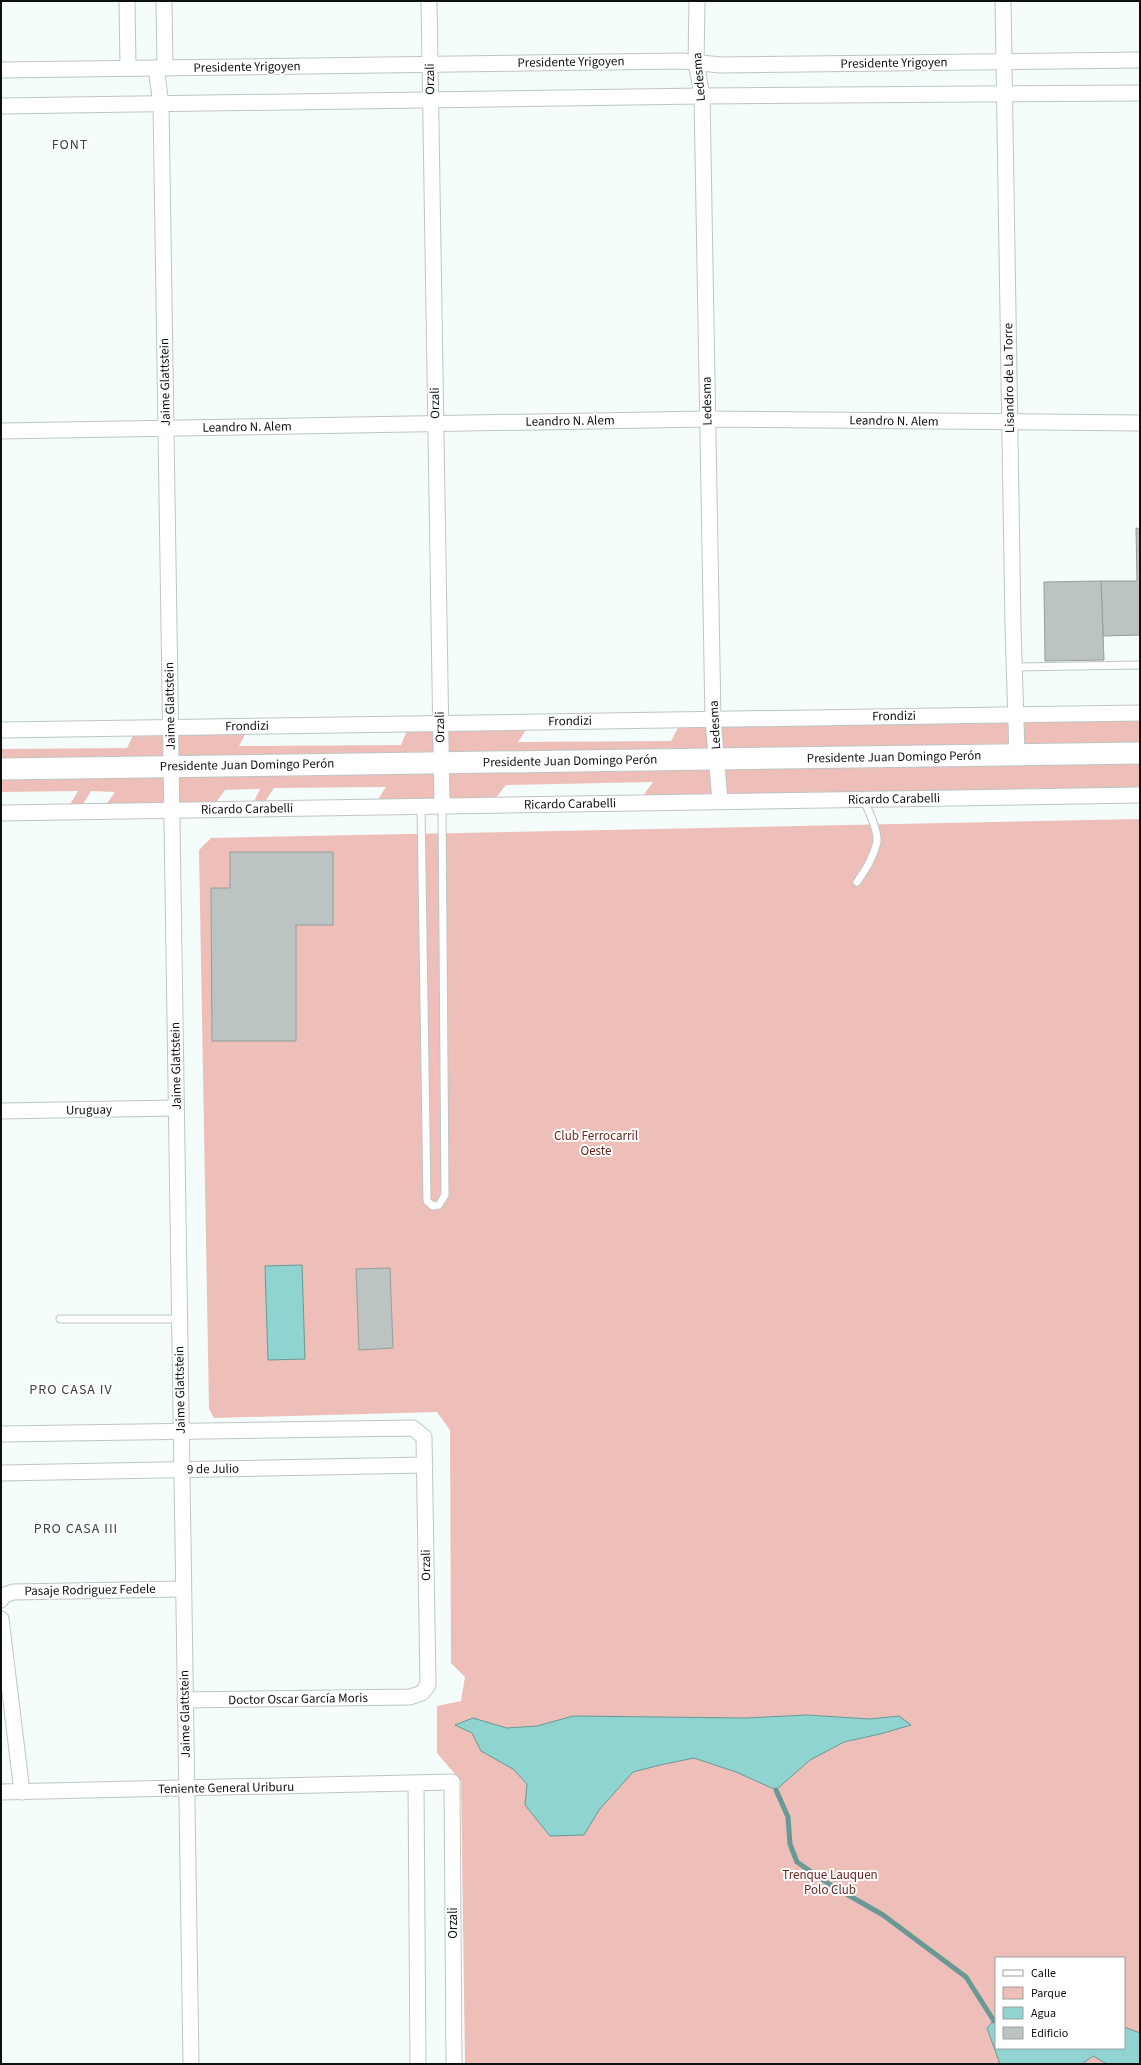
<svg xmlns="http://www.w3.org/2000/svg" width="1141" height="2065" font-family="'Source Sans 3',sans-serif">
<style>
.green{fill:#edbfb8;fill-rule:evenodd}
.water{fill:#8fd4d0;stroke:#689996}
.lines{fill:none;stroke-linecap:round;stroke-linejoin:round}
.stream{stroke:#689996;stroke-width:5}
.building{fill:#bcc4c3;stroke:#969e9d}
.lane-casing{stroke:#bec6c5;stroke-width:9}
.street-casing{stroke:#bec6c5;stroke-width:17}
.secondary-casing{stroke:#bec6c5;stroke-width:23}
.lane{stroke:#fff;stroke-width:7}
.street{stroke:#fff;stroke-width:15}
.secondary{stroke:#fff;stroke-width:21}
.labels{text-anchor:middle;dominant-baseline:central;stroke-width:4;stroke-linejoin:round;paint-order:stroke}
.street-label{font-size:13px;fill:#0d1010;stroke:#fff}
.park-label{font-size:13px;fill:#6c2720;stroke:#fff}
.neighbourhood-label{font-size:14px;letter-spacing:1px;fill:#3c4342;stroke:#fff}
</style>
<rect width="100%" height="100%" fill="#f4fdfc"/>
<g class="green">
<polygon points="1140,717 1140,746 1,762 1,749 127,748 134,733 247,731 239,746 401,745 408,728 528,727 518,742 671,741 680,724"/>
<polygon points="1140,762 1140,789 642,797 653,782 506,785 495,799 377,801 386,787 274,788 264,803 253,804 260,789 225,790 215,804 105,806 115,792 91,791 82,806 69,806 78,791 1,792 1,778"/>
<path d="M1140 819V2064H465L461 1781 437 1753V1706L461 1701 465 1677 451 1663 450 1430 437 1412 214 1418 209 1409 199 850 211 838ZM996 1958H1124V2048H996Z"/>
</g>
<g class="water">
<polygon points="302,1265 305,1359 268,1360 265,1266"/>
<polygon points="807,1715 870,1719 899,1716 911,1725 880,1734 844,1742 810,1760 776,1790 736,1772 694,1758 660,1765 633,1772 599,1810 584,1835 550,1836 525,1805 527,1784 513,1769 481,1751 472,1733 455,1725 473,1718 507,1728 537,1726 573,1716 745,1718"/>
<polygon points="996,2018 996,2048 1124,2048 1124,2027 1140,2033 1140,2064 1107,2064 1093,2056 1082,2064 1000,2064 987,2028"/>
</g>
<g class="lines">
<polyline class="stream" points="776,1790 788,1817 790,1844 797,1862 829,1884 883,1915 966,1977 994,2021"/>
</g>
<g class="building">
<polygon points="1136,528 1140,529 1140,635 1103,636 1101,581 1137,581"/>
<polygon points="1101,581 1104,660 1045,661 1044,582"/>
<polygon points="230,852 333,852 333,925 296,925 296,1041 212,1041 211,888 230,888"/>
<polygon points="390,1268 393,1348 359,1350 356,1269"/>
</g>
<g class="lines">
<g class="lane-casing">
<g id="lane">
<polyline points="1014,667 1140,665"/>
<polyline points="421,806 427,1201 433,1206 439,1205 445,1195 442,806"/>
<path d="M857 882C865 871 874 855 877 842 878 831 868 809 863 799"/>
<polyline points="60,1319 179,1319"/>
</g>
</g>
<g class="street-casing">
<g id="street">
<polyline points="127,1 128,68"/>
<polyline points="164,1 165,68"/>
<polyline points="429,1 442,806"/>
<polyline points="697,1 696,62 702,96 713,719 720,801"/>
<polyline points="1003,1 1013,626 1017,755"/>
<polyline points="156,68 161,104 191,2064"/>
<polyline points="1,70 683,61 720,65 1140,60"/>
<polyline points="1,106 702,96 1140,93"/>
<polyline points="1,431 707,419 1140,423"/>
<polyline points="1,730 1140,713"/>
<polyline points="1,813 1140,795"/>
<polyline points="1,1111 176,1108"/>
<polyline points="1,1434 413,1428 424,1437 428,1685 422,1693 410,1697 185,1700"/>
<polyline points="1,1473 425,1465"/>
<polyline points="1,1600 2,1596 13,1592 183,1589"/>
<polyline points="1,1619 22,1792"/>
<polyline points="416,1784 418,2064"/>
<polyline points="1,1792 452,1782 454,2064"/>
</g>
</g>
<g class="secondary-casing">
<polyline id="secondary" points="1,769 1140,753"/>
</g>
<use href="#lane" class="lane"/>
<use href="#street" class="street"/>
<use href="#secondary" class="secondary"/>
</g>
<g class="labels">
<g class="street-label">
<text transform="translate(571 62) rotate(-1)">Presidente Yrigoyen</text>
<text transform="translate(894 63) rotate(-1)">Presidente Yrigoyen</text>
<text transform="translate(247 67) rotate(-1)">Presidente Yrigoyen</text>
<text transform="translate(699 77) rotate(-95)">Ledesma</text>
<text transform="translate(430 79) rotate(-91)">Orzali</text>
<text transform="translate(1009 378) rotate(-91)">Lisandro de La Torre</text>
<text transform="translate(165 382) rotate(-91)">Jaime Glattstein</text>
<text transform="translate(707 401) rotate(-91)">Ledesma</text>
<text transform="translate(435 403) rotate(-91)">Orzali</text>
<text transform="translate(570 421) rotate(-1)">Leandro N. Alem</text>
<text transform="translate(894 421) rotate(1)">Leandro N. Alem</text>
<text transform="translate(247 427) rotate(-1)">Leandro N. Alem</text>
<text transform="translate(170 706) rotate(-91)">Jaime Glattstein</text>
<text transform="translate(894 716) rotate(-1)">Frondizi</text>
<text transform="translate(570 721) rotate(-1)">Frondizi</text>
<text transform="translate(715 725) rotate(-93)">Ledesma</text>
<text transform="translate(247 726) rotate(-1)">Frondizi</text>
<text transform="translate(440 727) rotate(-91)">Orzali</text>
<text transform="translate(894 757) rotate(-1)">Presidente Juan Domingo Perón</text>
<text transform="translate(570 761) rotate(-1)">Presidente Juan Domingo Perón</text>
<text transform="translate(247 765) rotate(-1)">Presidente Juan Domingo Perón</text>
<text transform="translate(894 799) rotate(-1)">Ricardo Carabelli</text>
<text transform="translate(570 804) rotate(-1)">Ricardo Carabelli</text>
<text transform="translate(247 809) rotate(-1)">Ricardo Carabelli</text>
<text transform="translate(176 1066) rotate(-91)">Jaime Glattstein</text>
<text transform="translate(89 1110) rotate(-1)">Uruguay</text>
<text transform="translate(180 1390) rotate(-91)">Jaime Glattstein</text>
<text transform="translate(213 1469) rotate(-1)">9 de Julio</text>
<text transform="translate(426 1565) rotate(-91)">Orzali</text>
<text transform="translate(90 1590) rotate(-1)">Pasaje Rodriguez Fedele</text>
<text transform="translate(298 1699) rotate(-1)">Doctor Oscar García Moris</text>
<text transform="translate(185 1714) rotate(-91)">Jaime Glattstein</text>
<text transform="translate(226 1788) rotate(-1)">Teniente General Uriburu</text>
<text transform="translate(453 1923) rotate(-90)">Orzali</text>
</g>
<g class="park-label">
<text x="596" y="1136">Club Ferrocarril<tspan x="596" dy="15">Oeste</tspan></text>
<text x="830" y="1875">Trenque Lauquen<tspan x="830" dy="15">Polo Club</tspan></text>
</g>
<g class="neighbourhood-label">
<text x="70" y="145">FONT</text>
<text x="71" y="1390">PRO CASA IV</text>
<text x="76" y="1529">PRO CASA III</text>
</g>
</g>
<rect width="1141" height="2065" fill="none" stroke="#0d1010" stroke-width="4"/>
<rect x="995" y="1957" width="130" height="92" fill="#ffffff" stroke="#9e9f9f"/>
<rect x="1003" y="1970" width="20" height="6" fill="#ffffff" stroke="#9e9f9f"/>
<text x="1031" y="1977" font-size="12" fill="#0d1010">Calle</text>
<rect x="1003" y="1987" width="20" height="12" fill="#edbfb8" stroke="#9e9f9f"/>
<text x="1031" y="1997" font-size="12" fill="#0d1010">Parque</text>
<rect x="1003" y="2007" width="20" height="12" fill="#8fd4d0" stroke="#9e9f9f"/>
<text x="1031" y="2017" font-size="12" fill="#0d1010">Agua</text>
<rect x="1003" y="2027" width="20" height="12" fill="#bcc4c3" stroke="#9e9f9f"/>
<text x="1031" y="2037" font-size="12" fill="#0d1010">Edificio</text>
</svg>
